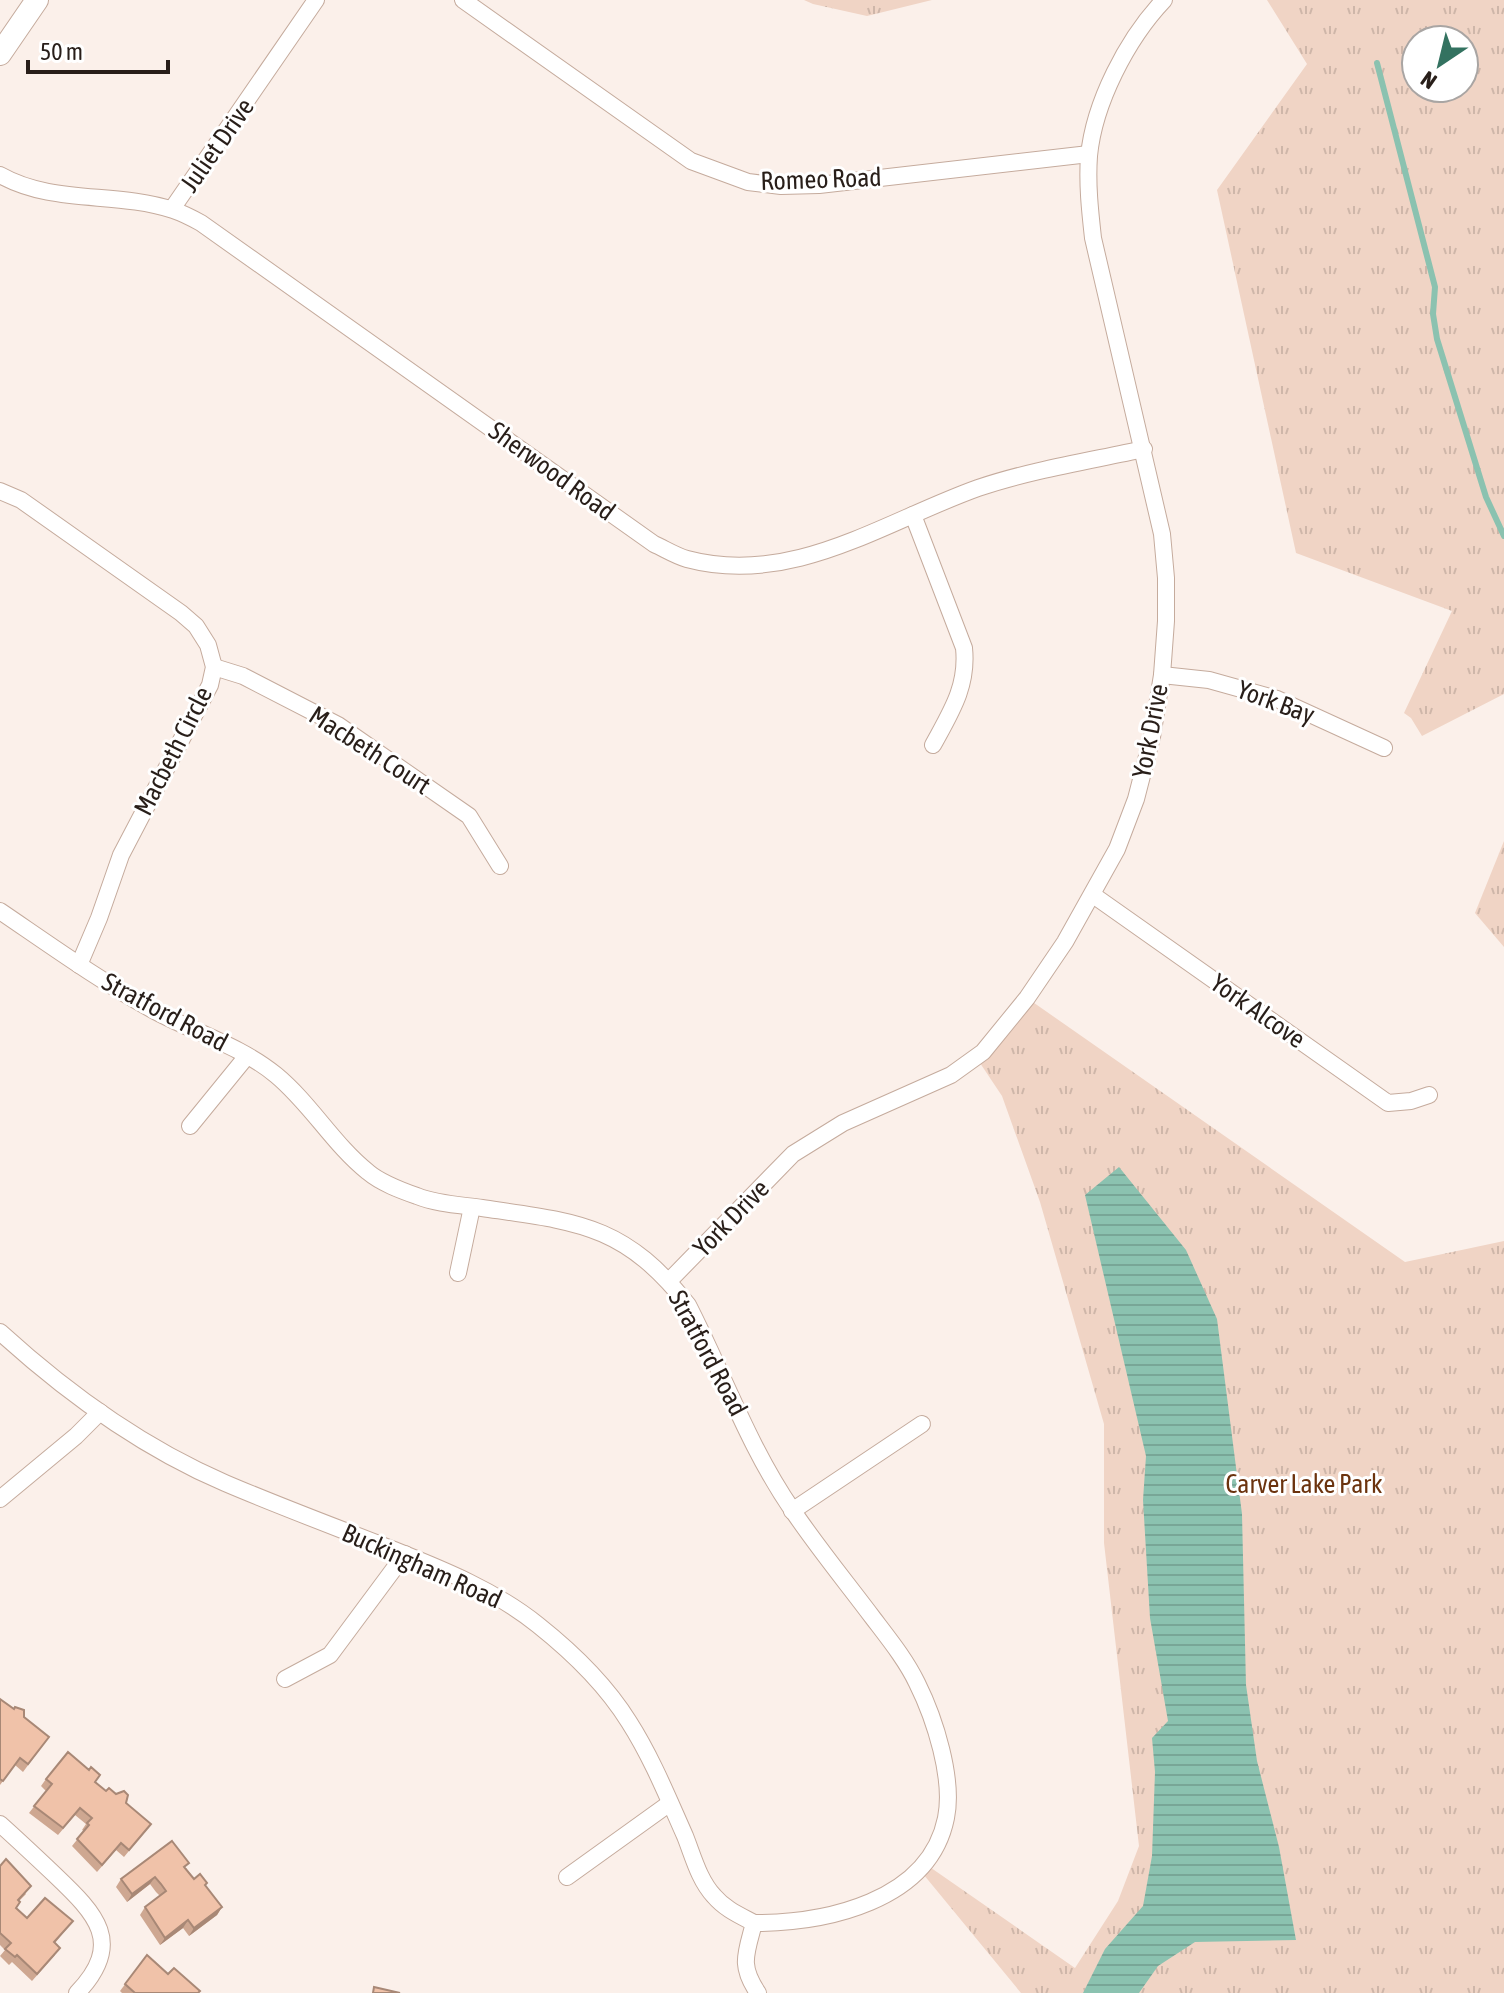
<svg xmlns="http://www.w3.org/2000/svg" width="1504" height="1993" font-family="'Asap Condensed',sans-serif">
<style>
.grass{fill:url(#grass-tufts);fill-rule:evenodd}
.water{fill:url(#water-rules)}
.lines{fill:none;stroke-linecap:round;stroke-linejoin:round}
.stream{stroke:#8bc2b0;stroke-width:6}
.street-casing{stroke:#c5ab9d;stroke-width:18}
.secondary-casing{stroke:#c5ab9d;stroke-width:24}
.street{stroke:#fff;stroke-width:16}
.secondary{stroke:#fff;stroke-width:22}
.wall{fill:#cea791}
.shaded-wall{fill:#a88876}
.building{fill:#f0c2a9;stroke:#a88876;stroke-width:2}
.labels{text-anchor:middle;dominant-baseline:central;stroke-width:6;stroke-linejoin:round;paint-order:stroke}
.street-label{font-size:26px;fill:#281e19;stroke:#fff}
.park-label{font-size:26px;fill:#6b330e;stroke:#fff}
</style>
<defs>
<pattern id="grass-tufts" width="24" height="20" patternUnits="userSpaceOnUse" patternTransform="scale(2)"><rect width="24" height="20" fill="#f0d4c5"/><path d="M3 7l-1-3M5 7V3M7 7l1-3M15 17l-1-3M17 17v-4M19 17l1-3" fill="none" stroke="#ceb6a9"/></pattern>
<pattern id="water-rules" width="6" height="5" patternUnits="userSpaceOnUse" patternTransform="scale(2)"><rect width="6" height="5" fill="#8bc2b0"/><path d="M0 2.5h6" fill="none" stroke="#78a697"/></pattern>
</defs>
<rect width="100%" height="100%" fill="#fbf0ea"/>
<g class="grass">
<polygon points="804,0 932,0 867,16 813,4"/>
<path d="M1267 0H1504V694L1422 736 1411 718 1404 713 1452 611 1296 553 1217 190 1307 64ZM1416 40H1464V88H1416Z"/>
<polygon points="1504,841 1504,947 1475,913"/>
<polygon points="1027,998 1405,1262 1504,1241 1504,1993 1021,1993 919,1869 924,1863 1075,1968 1118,1901 1139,1846 1104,1543 1104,1424 1040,1202 1002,1096 976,1057"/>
</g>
<polygon class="water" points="1119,1167 1186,1250 1217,1319 1242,1514 1246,1685 1257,1761 1279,1847 1296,1940 1195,1942 1158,1966 1139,1993 1083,1993 1105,1949 1143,1906 1152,1856 1155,1772 1152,1738 1168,1721 1150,1618 1143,1500 1146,1456 1085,1195"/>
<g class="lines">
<polyline class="stream" points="1377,63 1435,287 1433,314 1437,339 1486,497 1504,536"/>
<g class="street-casing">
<g id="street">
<polyline points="463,0 691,161 748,182 781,186 819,185 1089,154"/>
<path d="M0 175C53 205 116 191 173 210 182 213 192 218 201 223L654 544C665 549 676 556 687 559 792 587 883 522 978 488 1031 470 1089 461 1144 449"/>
<polyline points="172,209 316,0"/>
<polyline points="0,491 21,500 181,613 196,626 208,645 214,667 210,685 121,855 99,918 79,965"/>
<path d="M913 515 964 648C968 686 951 712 933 745"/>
<polyline points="214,667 243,676 338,725 469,816 500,866"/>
<polyline points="1162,675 1209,680 1277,699 1384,748"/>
<polyline points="1093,895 1388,1103 1411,1101 1429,1095"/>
<path d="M0 911C50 945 100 981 153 1010 193 1032 241 1046 276 1075 311 1104 333 1144 368 1172 381 1183 400 1190 417 1196 437 1204 461 1205 482 1208 578 1222 624 1224 688 1305 723 1373 749 1448 793 1511 818 1548 846 1582 873 1618 889 1639 906 1660 917 1683 935 1719 954 1779 946 1818 929 1902 825 1923 754 1923"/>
<polyline points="190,1126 247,1056"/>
<polyline points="458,1273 472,1207"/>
<path d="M669 1281 793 1154 843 1123 951 1075 983 1052 1027 998 1065 942 1117 849 1136 799 1152 737 1162 675 1166 621V578L1162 534 1093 238C1090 211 1087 184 1089 156 1094 103 1127 39 1164 0"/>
<path d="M0 1332C67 1393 141 1447 225 1483 281 1507 338 1528 394 1550 444 1570 496 1591 538 1625 572 1652 606 1685 629 1722 652 1758 668 1798 685 1836 693 1856 699 1880 714 1896 725 1909 739 1915 754 1923 746 1954 739 1965 758 1993"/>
<polyline points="0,1499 76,1436 100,1412"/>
<polyline points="792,1511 922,1424"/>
<polyline points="285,1679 330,1655 405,1554"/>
<path d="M0 1824C19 1841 37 1858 55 1875 96 1914 125 1943 77 1993"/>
<polyline points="567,1877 670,1803"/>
</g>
</g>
<g class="secondary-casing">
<polyline id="secondary" points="0,54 37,0"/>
</g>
<use href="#street" class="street"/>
<use href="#secondary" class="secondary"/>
</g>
<g class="wall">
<polygon points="0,1699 49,1737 23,1772 15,1765 0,1785"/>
<polygon points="46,1779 96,1782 106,1791 126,1803 151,1824 124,1857 116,1850 97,1872 72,1846 84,1831 82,1830 86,1824 75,1815 58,1835 29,1813 46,1791 41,1786"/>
<polygon points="0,1866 26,1894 19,1901 20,1902 16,1908 27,1918 73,1921 55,1943 55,1955 32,1981 12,1962 9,1965 0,1956 5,1950 0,1945"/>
<polygon points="186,1868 194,1879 207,1883 205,1885 222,1907 217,1915 189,1936 183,1928 160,1945 140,1915 145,1907 160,1896 156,1892 150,1884 127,1902 116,1887 121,1879"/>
<polygon points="147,1955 168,1974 199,1993 122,1993 120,1991"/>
</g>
<g class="shaded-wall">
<polygon points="155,1877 150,1884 127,1902 132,1894"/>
<polygon points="222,1907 217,1915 189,1936 194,1928"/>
<polygon points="188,1920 183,1928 160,1945 165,1938"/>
</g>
<g class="building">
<polygon points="0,1699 14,1709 15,1707 24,1710 24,1717 49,1737 28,1764 20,1758 3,1781 0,1779"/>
<polygon points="68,1752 89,1770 91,1767 100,1775 95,1782 106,1791 109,1788 116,1794 124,1791 128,1795 126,1803 151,1824 129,1850 121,1843 102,1865 77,1839 89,1825 87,1823 92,1818 80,1808 63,1828 34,1806 52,1784 46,1779"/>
<polygon points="172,1841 189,1863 184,1867 194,1879 200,1874 207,1883 205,1885 222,1907 194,1928 188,1920 165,1938 145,1907 166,1891 161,1884 155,1877 132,1894 121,1879"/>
<polygon points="6,1859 31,1886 18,1900 20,1902 16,1908 27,1918 45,1898 73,1921 54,1942 60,1948 37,1974 17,1955 15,1957 5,1949 11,1943 0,1933 0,1866"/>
<polygon points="147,1955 168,1974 174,1968 200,1991 198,1993 135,1993 125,1984"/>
<polygon points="374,1987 400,1993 373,1993"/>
</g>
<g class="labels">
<g class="street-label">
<text transform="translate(217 145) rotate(-55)">Juliet Drive</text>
<text transform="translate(821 179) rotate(-2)">Romeo Road</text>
<text transform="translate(552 471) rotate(36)">Sherwood Road</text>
<text transform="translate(1276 702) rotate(20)">York Bay</text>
<text transform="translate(1150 731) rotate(-79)">York Drive</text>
<text transform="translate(370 750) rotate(33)">Macbeth Court</text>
<text transform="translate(173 751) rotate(-63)">Macbeth Circle</text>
<text transform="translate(1258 1011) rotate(35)">York Alcove</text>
<text transform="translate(165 1012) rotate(28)">Stratford Road</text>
<text transform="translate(731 1218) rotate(-46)">York Drive</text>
<text transform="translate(708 1353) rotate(62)">Stratford Road</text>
<text transform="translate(422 1566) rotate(24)">Buckingham Road</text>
</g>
<g class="park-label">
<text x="1304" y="1484">Carver Lake Park</text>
</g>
</g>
<g transform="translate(1440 64) rotate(215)"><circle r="38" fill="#ffffff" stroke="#a9a5a3" stroke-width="2"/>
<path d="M0-6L14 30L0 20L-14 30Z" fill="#337260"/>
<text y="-12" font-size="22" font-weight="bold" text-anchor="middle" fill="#281e19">N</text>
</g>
<path d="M28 60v12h140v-12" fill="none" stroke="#281e19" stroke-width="4"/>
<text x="40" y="60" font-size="24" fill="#281e19" stroke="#ffffff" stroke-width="6" paint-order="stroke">50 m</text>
</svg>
